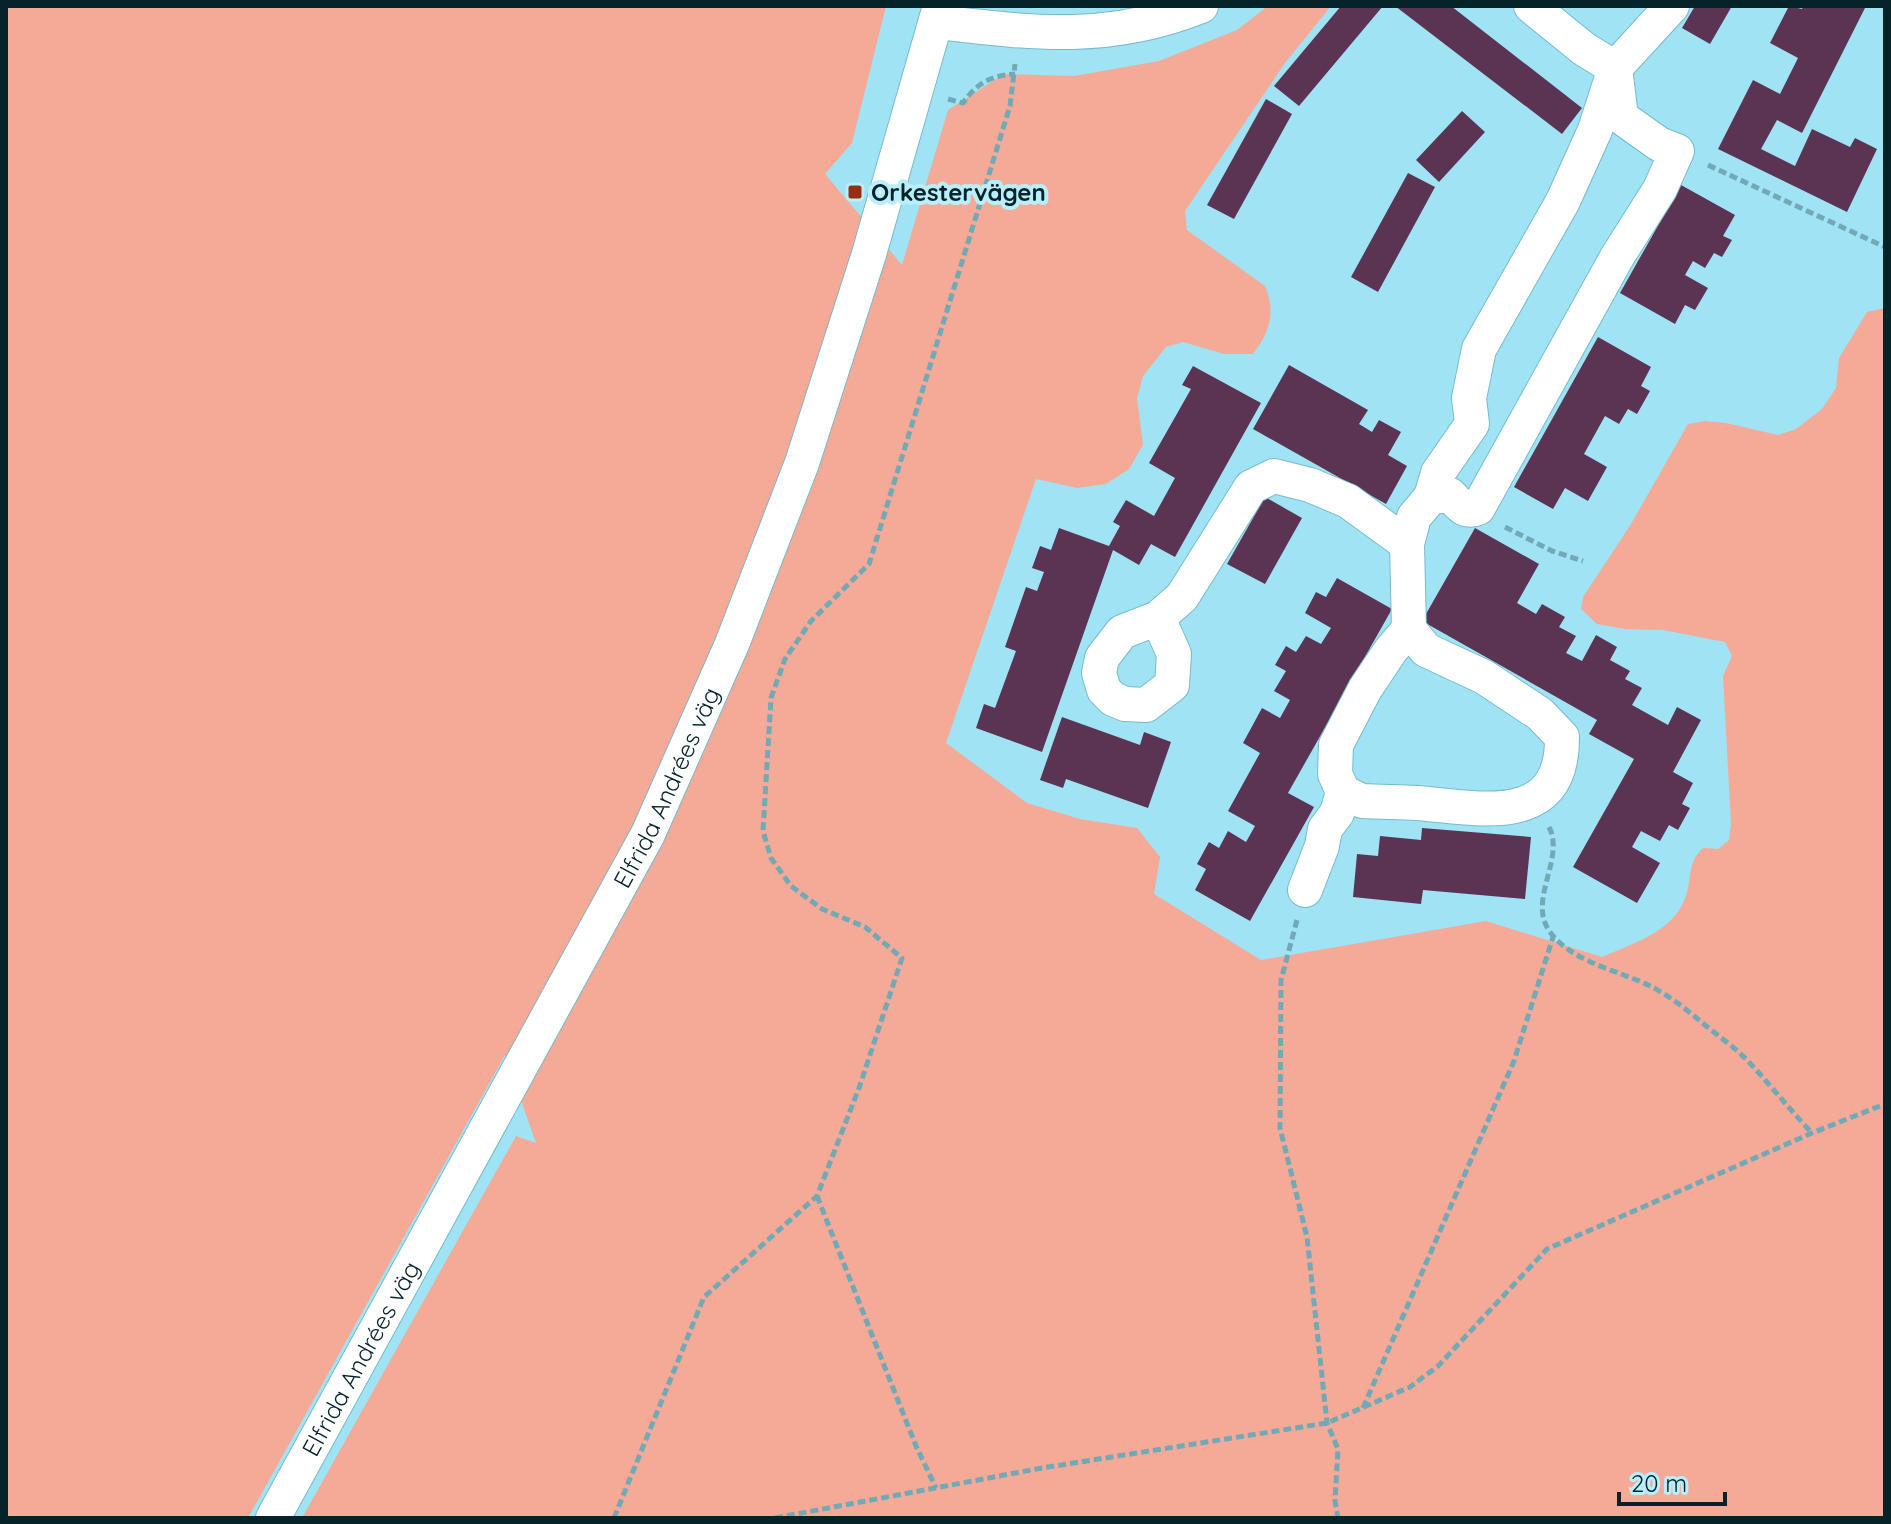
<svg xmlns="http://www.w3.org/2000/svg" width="1891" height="1524" font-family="Quicksand,sans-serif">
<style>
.green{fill:#f5aa97}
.building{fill:#5b3453}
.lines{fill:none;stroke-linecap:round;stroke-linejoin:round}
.minor-casing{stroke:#77bacb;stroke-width:36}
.path{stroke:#71a9b7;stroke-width:5;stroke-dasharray:8 4;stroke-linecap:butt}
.minor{stroke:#fff;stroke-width:34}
.poi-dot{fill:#962e13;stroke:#b9eefc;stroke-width:3}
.labels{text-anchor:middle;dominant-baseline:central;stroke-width:8;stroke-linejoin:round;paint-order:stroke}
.poi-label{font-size:24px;font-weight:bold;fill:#062329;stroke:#b9eefc;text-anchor:start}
.street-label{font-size:24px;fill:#062329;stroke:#b9eefc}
</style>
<rect width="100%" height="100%" fill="#9fe3f4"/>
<path class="green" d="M6 6H886L852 143 825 174 902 265 948 110 1004 74 1074 76 1159 61 1237 30 1268 6H1331L1285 63 1185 211 1187 230 1265 286C1276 312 1270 332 1253 354H1224L1183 342 1166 347 1143 376 1137 398 1143 445 1129 469 1106 484 1077 488 1036 479 946 743 1027 803 1080 819 1137 828 1160 857 1154 894 1261 960 1486 921 1602 957C1636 942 1680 930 1688 888 1691 872 1690 860 1703 848L1718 849 1729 840 1731 824 1723 676 1732 656 1725 642 1663 630 1625 629 1597 624 1581 609 1583 597 1631 524 1688 424 1705 421 1726 423 1778 435 1796 429 1822 409 1836 388 1839 358 1867 312 1885 308V1518H302L516 1136 536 1143 505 1055 248 1518H6Z"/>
<g class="building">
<polygon points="1341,6 1383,6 1299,106 1274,86"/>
<polygon points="1395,6 1451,6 1582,108 1562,134"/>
<polygon points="1695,6 1732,6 1710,44 1682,28"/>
<polygon points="1789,6 1802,9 1803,6 1866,6 1802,133 1777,120 1761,149 1795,166 1812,129 1850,147 1855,138 1877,149 1847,212 1718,149 1753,80 1780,94 1798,58 1770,43"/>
<polygon points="1266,99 1292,114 1234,219 1207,205"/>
<polygon points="1462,111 1485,132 1439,182 1416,160"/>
<polygon points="1408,173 1435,187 1378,292 1351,277"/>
<polygon points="1681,185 1735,215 1723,236 1732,240 1722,257 1714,253 1705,268 1693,261 1685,275 1708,288 1695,310 1685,305 1675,324 1620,293"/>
<polygon points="1598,337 1651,367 1641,386 1650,391 1637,414 1628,409 1619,424 1605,416 1584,454 1607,467 1588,501 1565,488 1553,509 1514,487"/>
<polygon points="1289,365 1368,410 1359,424 1372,432 1379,420 1401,432 1388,455 1407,466 1386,504 1253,429"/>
<polygon points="1193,366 1261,403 1175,557 1151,544 1139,565 1113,550 1042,752 976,728 984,704 995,708 1016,651 1005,647 1026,587 1037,591 1044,572 1032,568 1040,546 1051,550 1059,528 1109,546 1120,526 1113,522 1126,500 1154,516 1175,478 1149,463 1191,389 1182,385"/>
<polygon points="1265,497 1302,518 1265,584 1227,564"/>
<polygon points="1475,528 1539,564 1517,603 1536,614 1542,604 1565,617 1559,627 1576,636 1566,653 1582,661 1596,635 1617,647 1610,660 1630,671 1625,679 1642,688 1632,705 1668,725 1677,707 1701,720 1673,772 1693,783 1682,804 1690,808 1678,830 1669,825 1660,841 1641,831 1632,847 1660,863 1637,903 1573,867 1634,759 1589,734 1597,720 1422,621"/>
<polygon points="1337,578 1392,609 1288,793 1314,807 1250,921 1195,890 1206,869 1197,864 1209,842 1219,848 1228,831 1246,842 1255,826 1228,811 1260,753 1243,743 1262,708 1280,718 1290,700 1274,691 1286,671 1275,665 1286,646 1296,652 1306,636 1321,644 1331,628 1305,613 1316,592 1326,597"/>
<polygon points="1062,717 1140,745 1144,732 1171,742 1148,808 1066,779 1063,788 1040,780"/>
<polygon points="1422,828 1531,837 1525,899 1423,890 1421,904 1353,897 1357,854 1378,856 1380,836 1421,840"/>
</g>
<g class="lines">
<g class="minor-casing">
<g id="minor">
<polyline points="1531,6 1584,49 1615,68"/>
<path d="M937 22C1032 33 1109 43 1201 6"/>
<polyline points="1431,497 1438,473 1472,424 1469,398 1479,349 1563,201 1595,130 1615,68 1672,6"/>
<polyline points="1158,618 1174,654 1172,685 1146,705 1125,704 1113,699 1104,690 1099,673 1102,658 1122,632 1158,618 1182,597 1251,487 1274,476 1310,485 1348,501 1407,544"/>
<path d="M1343 792 1362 801C1380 802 1399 802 1417 803 1479 808 1563 829 1562 737L1540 714 1484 677 1426 650 1409 629 1407 544 1414 517 1431 497 1450 495C1459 504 1464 514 1478 508L1617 257 1660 189 1677 151 1659 144 1621 117 1615 68"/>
<polyline points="1305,890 1322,846 1325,829 1337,813 1343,792 1335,774 1336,745 1365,689 1391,650 1409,629"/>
<path id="s1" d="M273 1518 648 834 732 644 802 463 869 254 940 6"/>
</g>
</g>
<g class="path">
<path d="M948 99 963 103C978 82 990 76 1015 74"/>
<polyline points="1708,165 1885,247"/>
<polyline points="1505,527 1552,551 1583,561"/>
<path d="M1549 827C1565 858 1529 898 1548 929 1568 961 1617 970 1648 985 1667 994 1683 1007 1699 1020 1714 1033 1732 1045 1746 1059 1769 1083 1789 1109 1812 1133"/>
<polyline points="1297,920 1281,980 1280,1128 1307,1237 1327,1423 1338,1449 1335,1501 1338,1518"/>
<polyline points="817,1196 916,1446 936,1488"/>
<polyline points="1363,1408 1514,1061 1553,937"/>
<polyline points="614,1518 704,1297 817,1196 859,1088 902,958 865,927 822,909 791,886 771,858 763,831 771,698 785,659 811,621 869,564 1010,106 1015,64"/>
<polyline points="775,1518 1042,1468 1327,1423 1410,1387 1438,1366 1547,1249 1812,1133 1885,1104"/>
</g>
<use href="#minor" class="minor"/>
</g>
<rect class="poi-dot" x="847" y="184" width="16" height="16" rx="4"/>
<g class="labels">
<g class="poi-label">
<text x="871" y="192">Orkestervägen</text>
</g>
<g class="street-label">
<text stroke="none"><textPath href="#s1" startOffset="830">Elfrida Andrées väg</textPath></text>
<text stroke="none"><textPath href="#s1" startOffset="182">Elfrida Andrées väg</textPath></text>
</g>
</g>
<rect width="1891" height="1524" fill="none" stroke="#062329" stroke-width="16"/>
<path d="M1619 1492v12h106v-12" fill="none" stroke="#062329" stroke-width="4"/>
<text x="1631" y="1492" font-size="24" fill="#062329" stroke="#b9eefc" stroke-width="6" paint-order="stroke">20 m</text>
</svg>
